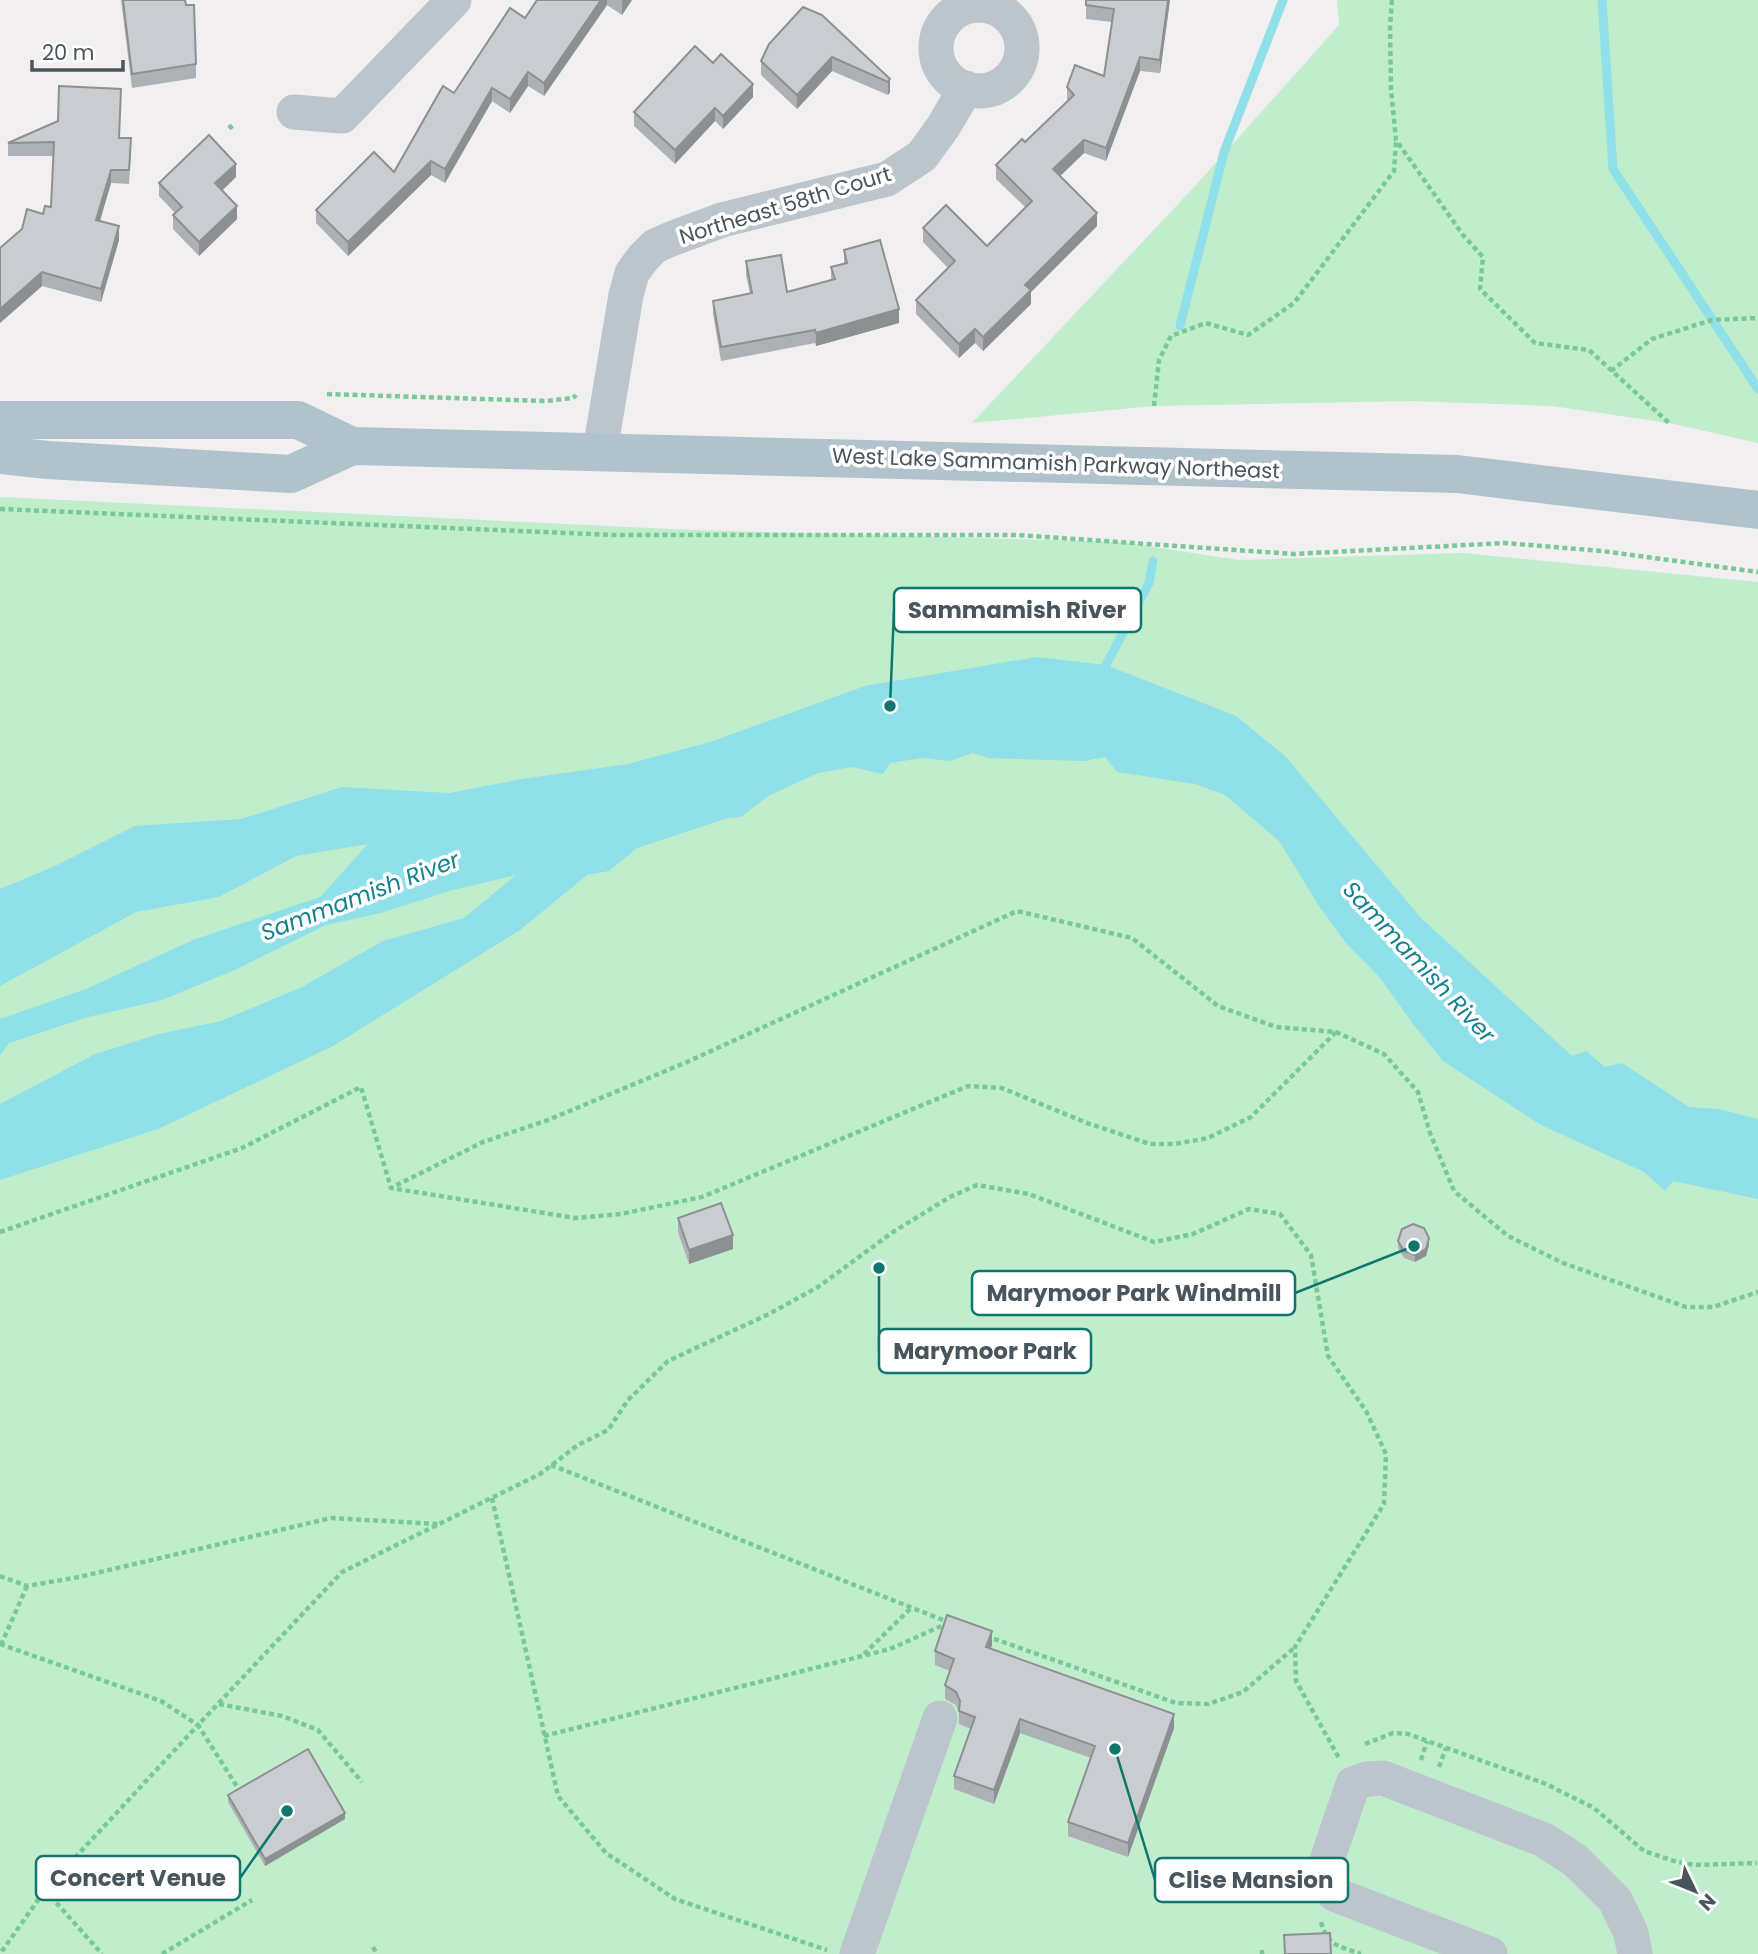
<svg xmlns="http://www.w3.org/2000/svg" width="1758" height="1954" font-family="Poppins,sans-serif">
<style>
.green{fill:#c0edcc}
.water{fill:#8fe0e8}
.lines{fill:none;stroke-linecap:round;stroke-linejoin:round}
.stream{stroke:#8fe0e8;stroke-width:9}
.path{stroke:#79c998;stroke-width:4.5;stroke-dasharray:5 3.5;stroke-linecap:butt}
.minor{stroke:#bbc5cb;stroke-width:35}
.major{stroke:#b0c2cc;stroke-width:38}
.wall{fill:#adb0b4}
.shaded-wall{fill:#8d9092}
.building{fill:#c9cdd1;stroke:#8d9092;stroke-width:2}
.labels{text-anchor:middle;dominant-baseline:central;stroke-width:7;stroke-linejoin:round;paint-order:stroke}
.street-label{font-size:21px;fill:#48555c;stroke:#fff}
.water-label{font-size:23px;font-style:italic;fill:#13828d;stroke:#fff}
.leader{fill:none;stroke:#0f766e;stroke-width:2.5}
.callout-dot{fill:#0f766e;stroke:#fff;stroke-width:2.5}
.callout{fill:#fff;stroke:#0f766e;stroke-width:2.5}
.callout-label{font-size:23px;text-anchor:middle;font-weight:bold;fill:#48555c}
</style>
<rect width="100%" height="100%" fill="#f1efef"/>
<g class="green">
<polygon points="1337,0 1758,0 1758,443 1669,423 1552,406 1411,401 1154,406 972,423 1196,185 1339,25"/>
<polygon points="0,497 692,530 1121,542 1239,560 1463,553 1758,582 1758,1954 0,1954"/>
</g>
<polygon class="water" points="1036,657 1106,665 1236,716 1285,756 1421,918 1572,1056 1586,1051 1605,1067 1622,1063 1689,1107 1718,1109 1758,1119 1758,1199 1673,1181 1665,1191 1644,1172 1541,1125 1443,1061 1413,1024 1381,979 1346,943 1319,906 1279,841 1225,795 1195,784 1117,772 1105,757 1084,761 988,758 973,753 950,761 922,758 890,763 883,774 852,767 818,773 768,796 741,817 728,818 637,848 609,871 587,875 520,930 333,1046 158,1129 0,1180 0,1104 95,1054 159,1034 221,1021 302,987 383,941 464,918 516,875 449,891 381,913 326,925 237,969 162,1000 88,1017 9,1043 0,1055 0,1019 86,989 193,940 320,897 368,844 296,856 219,897 136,912 0,986 0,889 55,866 135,826 241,819 342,787 449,793 522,779 628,764 710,742 865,686"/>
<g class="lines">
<g class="stream">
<polyline points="1602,0 1613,169 1758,389"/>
<polyline points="1180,326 1224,152 1283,0"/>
<polyline points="1105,674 1106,665 1149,583 1153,561"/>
</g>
<g class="path">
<polyline points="1392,0 1390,27 1391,89 1396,140 1463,235 1483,257 1480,289 1535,343 1589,350 1669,423"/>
<polyline points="229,125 234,131"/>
<polyline points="1611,371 1652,339 1712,320 1758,318"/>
<polyline points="327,394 545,401 573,398 576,395"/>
<polyline points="1154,406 1159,360 1171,336 1206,323 1248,335 1294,303 1394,171 1396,142"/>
<polyline points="0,509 614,535 1017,535 1294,554 1505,543 1602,551 1758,572"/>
<polyline points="1336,1032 1251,1117 1208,1138 1175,1144 1150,1144 1087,1123 1002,1088 968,1086 702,1197 621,1214 575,1218 391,1188 483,1142 548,1120 687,1062 1017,911 1132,938 1218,1006 1276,1027 1336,1032 1384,1054 1418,1092 1430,1133 1454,1191 1508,1236 1563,1263 1686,1307 1713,1307 1758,1292"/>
<polyline points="0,1232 242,1148 361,1087 391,1188"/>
<polyline points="551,1465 948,1622"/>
<polyline points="492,1498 558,1796 606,1853 675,1899 827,1950"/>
<polyline points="0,1576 27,1586 79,1577 331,1518 438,1524"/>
<polyline points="986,1636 1176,1703 1208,1704 1243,1692 1294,1648"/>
<polyline points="0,1644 161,1701 198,1725 45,1890 0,1954"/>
<polyline points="1,1645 27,1586"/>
<polyline points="864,1654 911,1608"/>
<polyline points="219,1704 282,1716 318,1730 362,1782"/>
<polyline points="544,1736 890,1649 948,1623"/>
<polyline points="1365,1744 1393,1733 1408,1734 1546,1784 1594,1808 1644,1851 1677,1862 1696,1865 1757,1863"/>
<polyline points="1421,1760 1427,1741"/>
<polyline points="1439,1767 1446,1748"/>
<polyline points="241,1793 198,1725 342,1572 540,1474 578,1445 608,1430 628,1400 668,1361 769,1314 818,1287 893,1232 950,1197 977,1185 1029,1194 1154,1242 1193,1234 1249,1209 1280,1214 1311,1255 1328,1356 1366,1411 1386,1454 1384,1504 1295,1647 1296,1681 1339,1758"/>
<polyline points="45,1890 102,1954"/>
<path d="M1321 1922C1328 1947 1340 1946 1361 1954"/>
<polyline points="373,1947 377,1954"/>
<polyline points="1262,1950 1262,1954"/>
<polyline points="162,1954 252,1900"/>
</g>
<g class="minor">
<circle cx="979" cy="48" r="43"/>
<polyline points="294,112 342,116 454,0"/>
<polyline points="600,451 626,295 632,273 643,258 655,246 671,239 722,220 887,179 922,156 943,127 966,88"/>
<polyline points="857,1954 940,1718"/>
<polyline points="1490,1954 1336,1895 1328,1888 1322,1875 1353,1784 1367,1779 1383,1778 1544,1840 1575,1860 1615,1900 1631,1933 1635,1954"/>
</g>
<g class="major">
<polyline points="0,420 298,420 352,446 1457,474 1758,510"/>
<polyline points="0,455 48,460 291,474 352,446"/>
</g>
</g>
<g class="wall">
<polygon points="121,0 185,0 196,64 196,78 132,88"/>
<polygon points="537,0 632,0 622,15 607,5 544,96 528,86 510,113 492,101 445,183 431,175 348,256 316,223 316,210 394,172 454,93 525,18"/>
<polygon points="1086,0 1170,0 1160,73 1140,71 1106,161 1084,153 1060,176 1097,226 1031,292 1031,304 983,351 975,343 959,358 916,314 916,300 948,268 923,242 923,228 987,246 1025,207 996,179 996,165 1025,142 1067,101 1067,87 1104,76 1112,22 1086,19"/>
<polygon points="803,7 890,79 890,92 888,95 832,71 797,109 761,75 761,61"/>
<polygon points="713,63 753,97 723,129 715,121 675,164 634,126 634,112"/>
<polygon points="121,102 119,138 131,152 129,184 111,183 100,221 119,240 101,302 42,286 0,323 0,248 51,207 54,156 8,156 8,143"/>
<polygon points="236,177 222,191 237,219 199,256 173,229 173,215 175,213 159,196 159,183"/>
<polygon points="844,250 899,323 816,346 815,343 721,361 713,314 713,301 750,294 746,275 746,261 787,292 831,280 831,267 844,264"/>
<polygon points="678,1218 733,1249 689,1264 678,1232"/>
<polygon points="1398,1241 1429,1245 1426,1256 1415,1262 1404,1258 1398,1248"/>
<polygon points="992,1645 990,1649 1174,1728 1128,1857 1068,1836 1068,1822 1091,1758 1020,1733 994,1804 954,1789 954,1776 971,1729 959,1724 959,1713 956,1705 945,1699 945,1685 950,1671 935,1665 935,1651"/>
<polygon points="228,1795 345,1819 265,1866 228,1802"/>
</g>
<g class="shaded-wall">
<polygon points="601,0 607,0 607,5 544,96 544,83"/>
<polygon points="623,0 632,0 622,15 622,1"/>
<polygon points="1168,0 1170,0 1160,73 1160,60"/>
<polygon points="832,57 832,71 797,109 797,95"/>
<polygon points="1140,57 1140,71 1106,161 1106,148"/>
<polygon points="528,72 528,86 510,113 510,99"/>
<polygon points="890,79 890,92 888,95 888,82"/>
<polygon points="753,84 753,97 723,129 723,116"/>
<polygon points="492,88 492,101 445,183 445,169"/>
<polygon points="715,108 715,121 675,164 675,150"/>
<polygon points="1084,140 1084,153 1053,183 1053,169"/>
<polygon points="431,161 431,175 348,256 348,242"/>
<polygon points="236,164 236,177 215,197 215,183"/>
<polygon points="111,170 111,183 96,234 96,220"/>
<polygon points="237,206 237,219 199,256 199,242"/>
<polygon points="1097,213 1097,226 1031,292 1031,304 983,351 983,337 1025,285"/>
<polygon points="119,226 119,240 101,302 101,289"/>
<polygon points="42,272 42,286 0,323 0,309"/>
<polygon points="899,309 899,323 816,346 816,333"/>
<polygon points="975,329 975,343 959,358 959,344"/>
<polygon points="733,1235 733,1249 689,1264 689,1250"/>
<polygon points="1429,1238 1429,1245 1426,1256 1415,1262 1415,1255"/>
<polygon points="992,1631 992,1645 986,1661 986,1647"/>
<polygon points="1174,1714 1174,1728 1128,1857 1128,1843"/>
<polygon points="1020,1719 1020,1733 994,1804 994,1790"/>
<polygon points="345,1813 345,1819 265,1866 265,1859"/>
</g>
<g class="building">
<polygon points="123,0 185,0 186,5 194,5 196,64 132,74"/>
<polygon points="537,0 601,0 544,83 528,72 510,99 492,88 445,169 431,161 348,242 316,210 374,152 394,172 443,86 454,93 510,8 525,18"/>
<polygon points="1086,0 1168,0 1160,60 1140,57 1106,148 1084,140 1053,169 1097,213 1025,285 1031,290 983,337 975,329 959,344 916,300 955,261 923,228 946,205 987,246 1032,201 996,165 1022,139 1025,142 1074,95 1067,87 1075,65 1104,76 1114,9 1086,5"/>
<polygon points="803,7 822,15 890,79 888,82 832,57 797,95 761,61 769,44"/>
<polygon points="695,46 713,63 721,54 753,84 723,116 715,108 675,150 634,112"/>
<polygon points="59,86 121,89 119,138 131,138 129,170 111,170 96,220 119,226 101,289 42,272 0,309 0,248 22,229 27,209 43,214 45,206 51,207 54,142 8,143 58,121"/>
<polygon points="209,135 236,164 215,183 237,206 199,242 173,215 182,207 159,183"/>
<polygon points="880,240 899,309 816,333 815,330 721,347 713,301 752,293 746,261 781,255 787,292 835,279 831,267 847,263 844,250"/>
<polygon points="721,1203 733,1235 689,1250 678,1218"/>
<polygon points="1413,1224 1424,1228 1429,1238 1426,1249 1415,1255 1404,1251 1398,1241 1402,1229"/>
<polygon points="947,1615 992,1631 986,1647 1174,1714 1128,1843 1068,1822 1095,1746 1020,1719 994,1790 954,1776 975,1717 959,1711 960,1701 956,1692 945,1685 954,1659 935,1651"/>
<polygon points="308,1749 345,1813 265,1859 228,1795"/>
<polygon points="1330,1933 1331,1954 1285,1954 1284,1935"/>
</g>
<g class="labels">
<g class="street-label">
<text transform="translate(785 205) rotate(-17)">Northeast 58th Court</text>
<text transform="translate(1056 463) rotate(2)">West Lake Sammamish Parkway Northeast</text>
</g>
<g class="water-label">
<text transform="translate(360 896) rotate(-21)">Sammamish River</text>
<text transform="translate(1419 962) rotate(47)">Sammamish River</text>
</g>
</g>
<path class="leader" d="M890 706L894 610M1414 1246L1295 1293M879 1268L879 1351M287 1811L240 1878M1115 1749L1155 1880"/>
<g class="callout-dot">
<circle cx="890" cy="706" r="7"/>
<circle cx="1414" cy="1246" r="7"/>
<circle cx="879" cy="1268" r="7"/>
<circle cx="287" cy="1811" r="7"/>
<circle cx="1115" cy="1749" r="7"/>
</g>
<g class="callout">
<rect x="894" y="588" width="247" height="44" rx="7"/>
<rect x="972" y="1271" width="323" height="44" rx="7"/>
<rect x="879" y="1329" width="212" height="44" rx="7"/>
<rect x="36" y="1856" width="204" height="44" rx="7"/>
<rect x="1155" y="1858" width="193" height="44" rx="7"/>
</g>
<g class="callout-label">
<text x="1017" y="618">Sammamish River</text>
<text x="1134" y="1301">Marymoor Park Windmill</text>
<text x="985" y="1359">Marymoor Park</text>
<text x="138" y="1886">Concert Venue</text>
<text x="1251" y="1888">Clise Mansion</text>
</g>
<g transform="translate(1695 1891) rotate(133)" stroke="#ffffff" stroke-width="5" paint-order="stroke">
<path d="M0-5L12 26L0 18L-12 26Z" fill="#48555c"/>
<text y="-10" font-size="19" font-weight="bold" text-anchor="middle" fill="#48555c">N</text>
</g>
<path d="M32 60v10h91v-10" fill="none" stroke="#48555c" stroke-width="3.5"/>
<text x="42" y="60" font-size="21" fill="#48555c" stroke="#ffffff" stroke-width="5" paint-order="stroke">20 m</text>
</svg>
